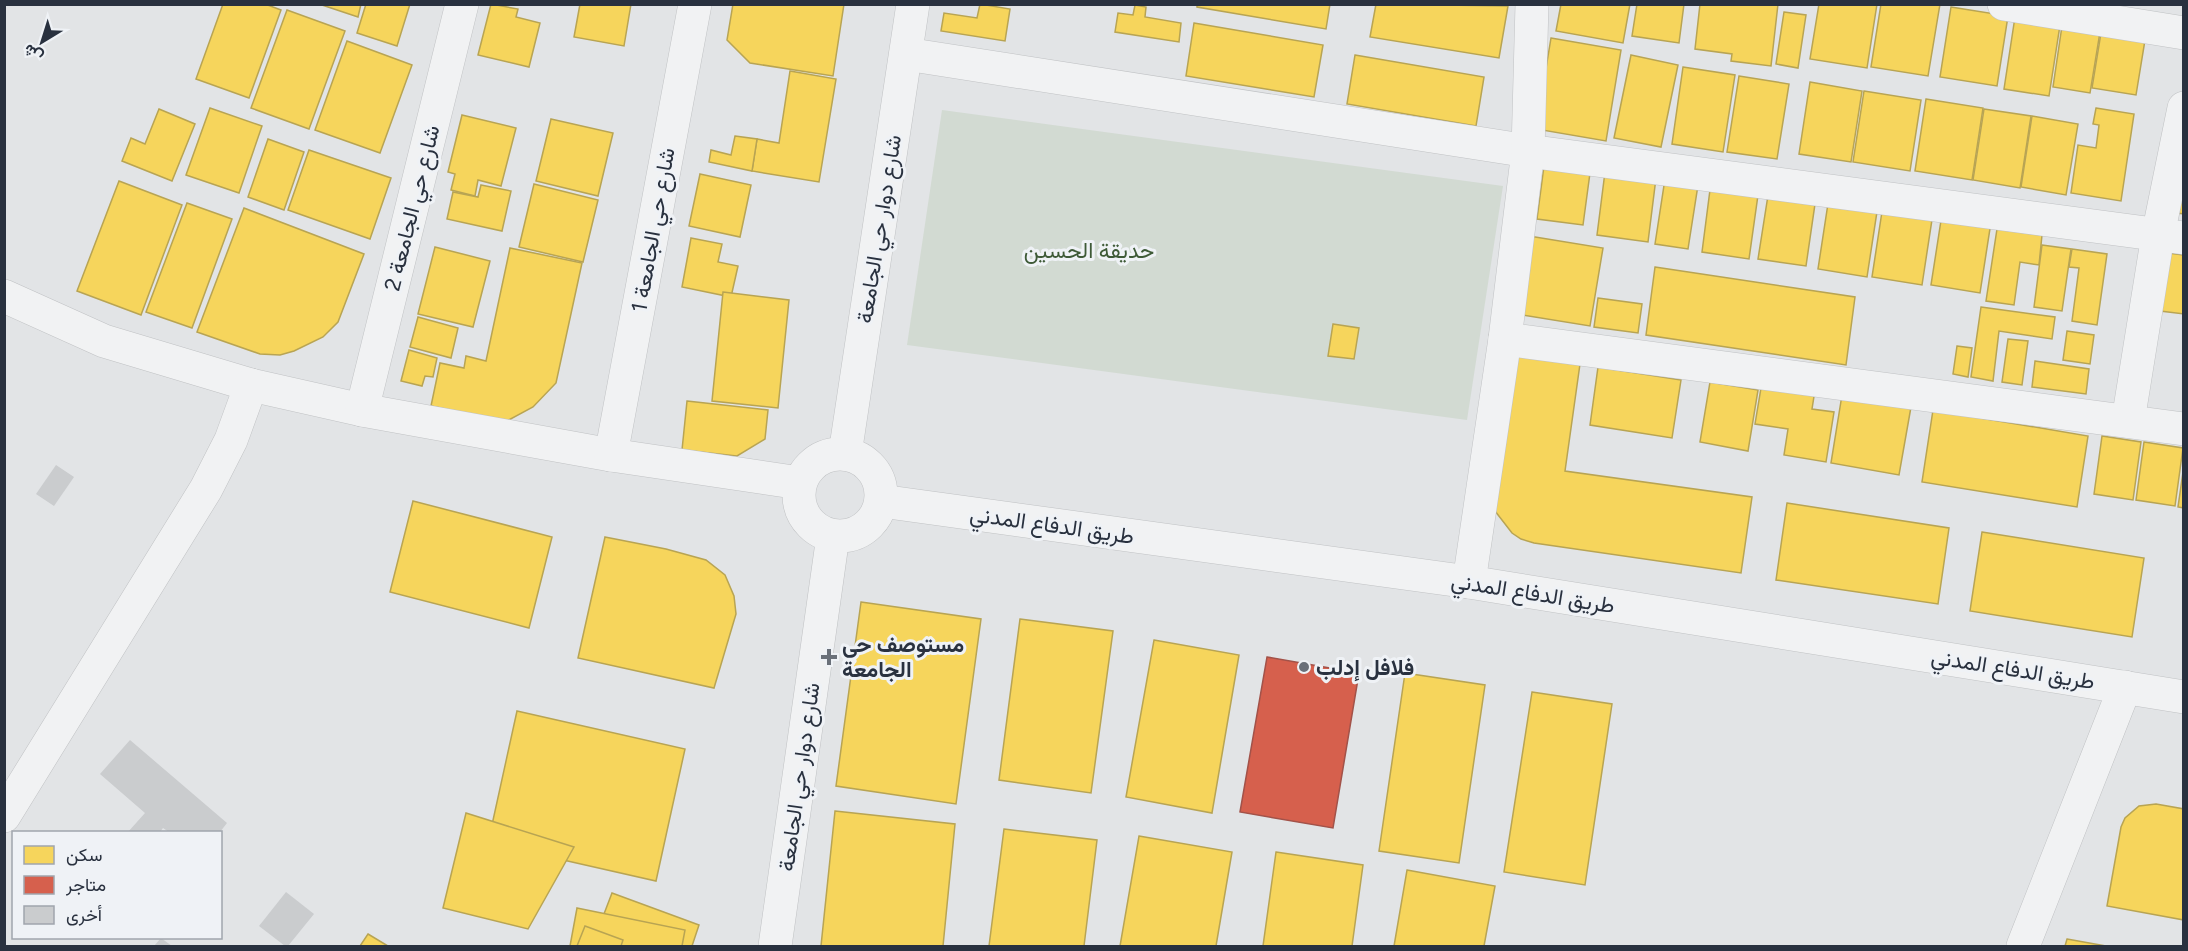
<svg xmlns="http://www.w3.org/2000/svg" width="2188" height="951" font-family="Figtree,Vazirmatn,sans-serif">
<style>
.green{fill:#d2dad2}
.homes{fill:#f6d55c;stroke:#b8a453;stroke-width:1.5}
.shops{fill:#d6604d;stroke:#a25249;stroke-width:1.5}
.building{fill:#caccce}
.lines{fill:none;stroke-linecap:round;stroke-linejoin:round}
.minor-casing{stroke:#c0c2c4;stroke-width:34}
.minor{stroke:#f1f2f3;stroke-width:33}
.poi-dot{fill:#6a7079;stroke:#eff2f6;stroke-width:2}
.labels{text-anchor:middle;dominant-baseline:central;stroke-width:6;stroke-linejoin:round;paint-order:stroke}
.street-label{font-size:22px;fill:#29313f;stroke:#eff2f6}
.park-label{font-size:22px;fill:#3e5a37;stroke:#eff2f6}
.poi-label{font-size:22px;font-weight:bold;fill:#29313f;stroke:#eff2f6;text-anchor:start}
</style>
<rect width="100%" height="100%" fill="#e2e4e6"/>
<polygon class="green" points="942,110 1503,186 1467,420 907,345"/>
<g class="homes">
<polygon points="223,4 265,4 281,10 249,98 196,79"/>
<polygon points="319,4 361,4 358,17"/>
<polygon points="366,4 410,4 397,46 357,33"/>
<polygon points="491,4 518,9 516,17 540,23 529,67 478,55"/>
<polygon points="580,4 631,4 624,46 574,37"/>
<polygon points="733,4 844,4 833,76 750,63 727,40"/>
<polygon points="980,4 1010,9 1005,41 941,31 944,13 977,18"/>
<polygon points="1197,4 1330,4 1326,29 1197,7"/>
<polygon points="1376,4 1508,6 1499,58 1370,37"/>
<polygon points="1561,4 1630,4 1623,43 1556,31"/>
<polygon points="1637,4 1684,4 1679,43 1632,36"/>
<polygon points="1700,4 1778,4 1771,66 1731,61 1732,54 1695,49"/>
<polygon points="1819,4 1877,4 1867,68 1810,59"/>
<polygon points="1881,4 1940,4 1928,76 1871,67"/>
<polygon points="1135,5 1146,7 1145,17 1181,23 1179,42 1115,32 1118,13 1133,15"/>
<polygon points="1951,7 2008,16 1997,86 1940,77"/>
<polygon points="287,10 345,31 309,129 251,108"/>
<polygon points="1784,12 1806,15 1798,68 1776,64"/>
<polygon points="2015,17 2060,25 2049,96 2004,89"/>
<polygon points="1194,23 1323,45 1314,97 1186,76"/>
<polygon points="2062,26 2100,32 2090,93 2053,87"/>
<polygon points="2101,33 2145,40 2136,95 2092,88"/>
<polygon points="1551,38 1621,50 1606,141 1536,129"/>
<polygon points="347,41 412,65 380,153 315,130"/>
<polygon points="1355,55 1484,77 1476,126 1347,104"/>
<polygon points="1631,55 1678,65 1661,147 1614,138"/>
<polygon points="1683,67 1735,75 1723,152 1672,144"/>
<polygon points="790,71 836,79 819,182 752,171 757,139 779,143"/>
<polygon points="1739,76 1789,84 1777,159 1727,152"/>
<polygon points="1810,82 1862,91 1851,162 1799,154"/>
<polygon points="1864,91 1921,100 1910,171 1853,162"/>
<polygon points="1926,99 1983,108 1972,180 1915,171"/>
<polygon points="210,108 262,126 239,193 186,175"/>
<polygon points="2096,108 2134,114 2121,201 2071,193 2078,145 2096,148 2099,125 2093,124"/>
<polygon points="159,109 195,124 172,181 122,161 131,138 145,144"/>
<polygon points="1984,109 2031,116 2020,188 1973,180"/>
<polygon points="462,115 516,128 501,186 478,180 475,196 451,190 455,174 448,172"/>
<polygon points="2032,116 2078,124 2066,195 2021,187"/>
<polygon points="551,119 613,133 598,196 536,181"/>
<polygon points="735,136 757,139 752,171 709,162 711,150 731,155"/>
<polygon points="268,139 304,152 284,210 248,197"/>
<polygon points="309,150 391,178 370,239 288,210"/>
<polygon points="1544,166 1590,173 1583,225 1537,219"/>
<polygon points="2184,171 2184,214 2177,213"/>
<polygon points="1605,172 1656,178 1648,242 1597,235"/>
<polygon points="700,174 751,185 740,237 689,226"/>
<polygon points="1665,179 1698,185 1688,249 1655,244"/>
<polygon points="119,181 182,205 141,315 77,291"/>
<polygon points="1711,182 1759,188 1749,259 1702,252"/>
<polygon points="534,184 598,200 583,262 519,247"/>
<polygon points="481,185 511,191 502,231 447,219 453,192 478,197"/>
<polygon points="1769,189 1816,197 1806,266 1758,259"/>
<polygon points="1829,197 1878,205 1867,277 1818,269"/>
<polygon points="187,203 232,219 192,328 146,312"/>
<polygon points="1883,205 1933,213 1922,285 1872,277"/>
<polygon points="244,208 364,254 338,322 323,337 294,351 280,355 260,354 197,332"/>
<polygon points="1942,214 1991,222 1980,293 1931,285"/>
<polygon points="1997,229 2042,235 2039,265 2020,262 2014,305 1986,301"/>
<polygon points="1529,236 1603,248 1590,326 1516,314"/>
<polygon points="691,238 722,244 718,262 738,266 731,297 682,287"/>
<polygon points="2184,244 2184,310 2169,308"/>
<polygon points="2042,245 2071,249 2062,311 2034,307"/>
<polygon points="435,247 490,261 473,327 418,314"/>
<polygon points="510,248 582,263 556,383 533,407 505,422 431,406 440,363 464,368 466,356 486,361"/>
<polygon points="2072,249 2107,254 2097,325 2072,321 2079,268 2069,267"/>
<polygon points="2160,252 2184,255 2184,314 2152,310"/>
<polygon points="1655,267 1855,297 1846,365 1646,335"/>
<polygon points="723,292 789,300 778,408 712,401"/>
<polygon points="1598,298 1642,304 1638,333 1594,327"/>
<polygon points="1981,307 2055,317 2052,339 1999,331 1993,381 1971,377"/>
<polygon points="418,317 458,328 451,358 410,347"/>
<polygon points="1333,324 1359,328 1354,359 1328,356"/>
<polygon points="2067,331 2094,335 2090,364 2063,360"/>
<polygon points="2008,339 2028,341 2022,385 2002,382"/>
<polygon points="1957,346 1972,348 1968,377 1953,374"/>
<polygon points="409,350 437,358 433,377 425,376 422,386 401,381"/>
<polygon points="1512,355 1580,364 1565,471 1752,497 1741,573 1534,543 1521,539 1512,533 1495,511"/>
<polygon points="2035,361 2089,369 2086,394 2032,387"/>
<polygon points="1598,367 1681,380 1672,438 1590,425"/>
<polygon points="1763,376 1815,390 1812,409 1834,412 1826,462 1784,455 1788,429 1755,424"/>
<polygon points="1710,382 1758,390 1748,451 1700,442"/>
<polygon points="1842,395 1911,407 1899,475 1831,463"/>
<polygon points="687,401 768,410 765,439 737,456 682,450"/>
<polygon points="1933,410 2088,436 2077,507 1922,482"/>
<polygon points="2102,436 2141,442 2133,500 2094,494"/>
<polygon points="2144,442 2183,448 2175,506 2136,500"/>
<polygon points="2184,465 2184,508 2178,507"/>
<polygon points="413,501 552,537 529,628 390,592"/>
<polygon points="1787,503 1949,528 1938,604 1776,580"/>
<polygon points="1982,532 2144,558 2132,637 1970,611"/>
<polygon points="605,537 666,549 706,560 725,575 734,596 736,614 714,688 578,658"/>
<polygon points="861,602 981,619 956,804 836,786"/>
<polygon points="1020,619 1113,631 1091,793 999,780"/>
<polygon points="1154,640 1239,655 1212,813 1126,797"/>
<polygon points="1405,673 1485,685 1459,863 1379,851"/>
<polygon points="1532,692 1612,704 1585,885 1504,872"/>
<polygon points="517,711 685,749 656,881 488,843"/>
<polygon points="2156,804 2184,809 2184,920 2107,906 2121,827 2125,818 2139,806"/>
<polygon points="835,811 955,824 943,946 821,946"/>
<polygon points="466,813 574,847 528,929 443,908"/>
<polygon points="1004,829 1097,840 1084,946 989,946"/>
<polygon points="1139,836 1232,852 1216,946 1120,946"/>
<polygon points="1276,852 1363,865 1352,946 1263,946"/>
<polygon points="1407,870 1495,886 1484,946 1394,946"/>
<polygon points="612,893 699,925 692,946 652,946 599,927"/>
<polygon points="577,908 685,930 682,946 570,946"/>
<polygon points="585,926 623,940 621,946 577,946"/>
<polygon points="368,934 388,946 360,946"/>
<polygon points="2067,939 2106,946 2065,946"/>
</g>
<polygon class="shops" points="1267,657 1359,673 1333,828 1240,812"/>
<g class="building">
<polygon points="56,465 74,477 54,506 36,494"/>
<polygon points="130,740 227,823 220,832 169,832 163,828 160,832 128,832 145,813 100,774"/>
<polygon points="286,892 314,914 288,946 285,946 259,926"/>
<polygon points="161,938 172,946 154,946"/>
</g>
<g class="lines">
<g class="minor-casing">
<g id="minor">
<polyline points="2004,4 2184,33"/>
<polyline points="906,54 1528,151 2184,238"/>
<polyline points="4,296 104,341 251,385 362,410 611,455 800,483"/>
<polyline points="1505,339 2184,429"/>
<polyline points="362,410 462,4"/>
<polyline points="2128,421 2158,235 2184,108"/>
<circle cx="840" cy="495" r="41"/>
<polyline points="845,454 913,4"/>
<polyline points="611,455 695,4"/>
<polyline points="881,501 1469,582 2184,697"/>
<polyline points="1469,582 1505,339 1528,151 1532,4"/>
<polyline points="4,816 206,489 231,440 251,385"/>
<polyline points="775,946 833,536"/>
<polyline points="2023,946 2125,687"/>
</g>
</g>
<use href="#minor" class="minor"/>
</g>
<g class="poi-dot">
<path d="M826 648h6v6h6v6h-6v6h-6v-6h-6v-6h6z"/>
<circle cx="1304" cy="667" r="6"/>
</g>
<g class="labels">
<g class="street-label">
<text transform="translate(412 208) rotate(-76)">شارع حي الجامعة 2</text>
<text transform="translate(879 229) rotate(-81)">شارع دوار حي الجامعة</text>
<text transform="translate(653 230) rotate(-80)">شارع حي الجامعة 1</text>
<text transform="translate(1052 525) rotate(8)">طريق الدفاع المدني</text>
<text transform="translate(1533 593) rotate(9)">طريق الدفاع المدني</text>
<text transform="translate(2013 669) rotate(9)">طريق الدفاع المدني</text>
<text transform="translate(799 777) rotate(-82)">شارع دوار حي الجامعة</text>
</g>
<g class="park-label">
<text x="1089" y="250">حديقة الحسين</text>
</g>
<g class="poi-label">
<text x="842" y="644">مستوصف حي<tspan x="842" dy="25">الجامعة</tspan></text>
<text x="1316" y="667">فلافل إدلب</text>
</g>
</g>
<rect width="2188" height="951" fill="none" stroke="#29313f" stroke-width="12"/>
<rect x="12" y="831" width="210" height="108" fill="#eff2f6" stroke="#a0a5ad" stroke-width="1.5"/>
<rect x="24" y="846" width="30" height="18" fill="#f6d55c" stroke="#a0a5ad" stroke-width="1.5"/>
<text x="66" y="861" font-size="18" fill="#29313f">سكن</text>
<rect x="24" y="876" width="30" height="18" fill="#d6604d" stroke="#a0a5ad" stroke-width="1.5"/>
<text x="66" y="891" font-size="18" fill="#29313f">متاجر</text>
<rect x="24" y="906" width="30" height="18" fill="#caccce" stroke="#a0a5ad" stroke-width="1.5"/>
<text x="66" y="921" font-size="18" fill="#29313f">أخرى</text>
<g transform="translate(42 42) rotate(218)" stroke="#eff2f6" stroke-width="4.5" paint-order="stroke">
<path d="M0-4.5L10 22L0 15L-10 22Z" fill="#29313f"/>
<text y="-9" font-size="16" font-weight="bold" text-anchor="middle" fill="#29313f">ش</text>
</g>
</svg>
